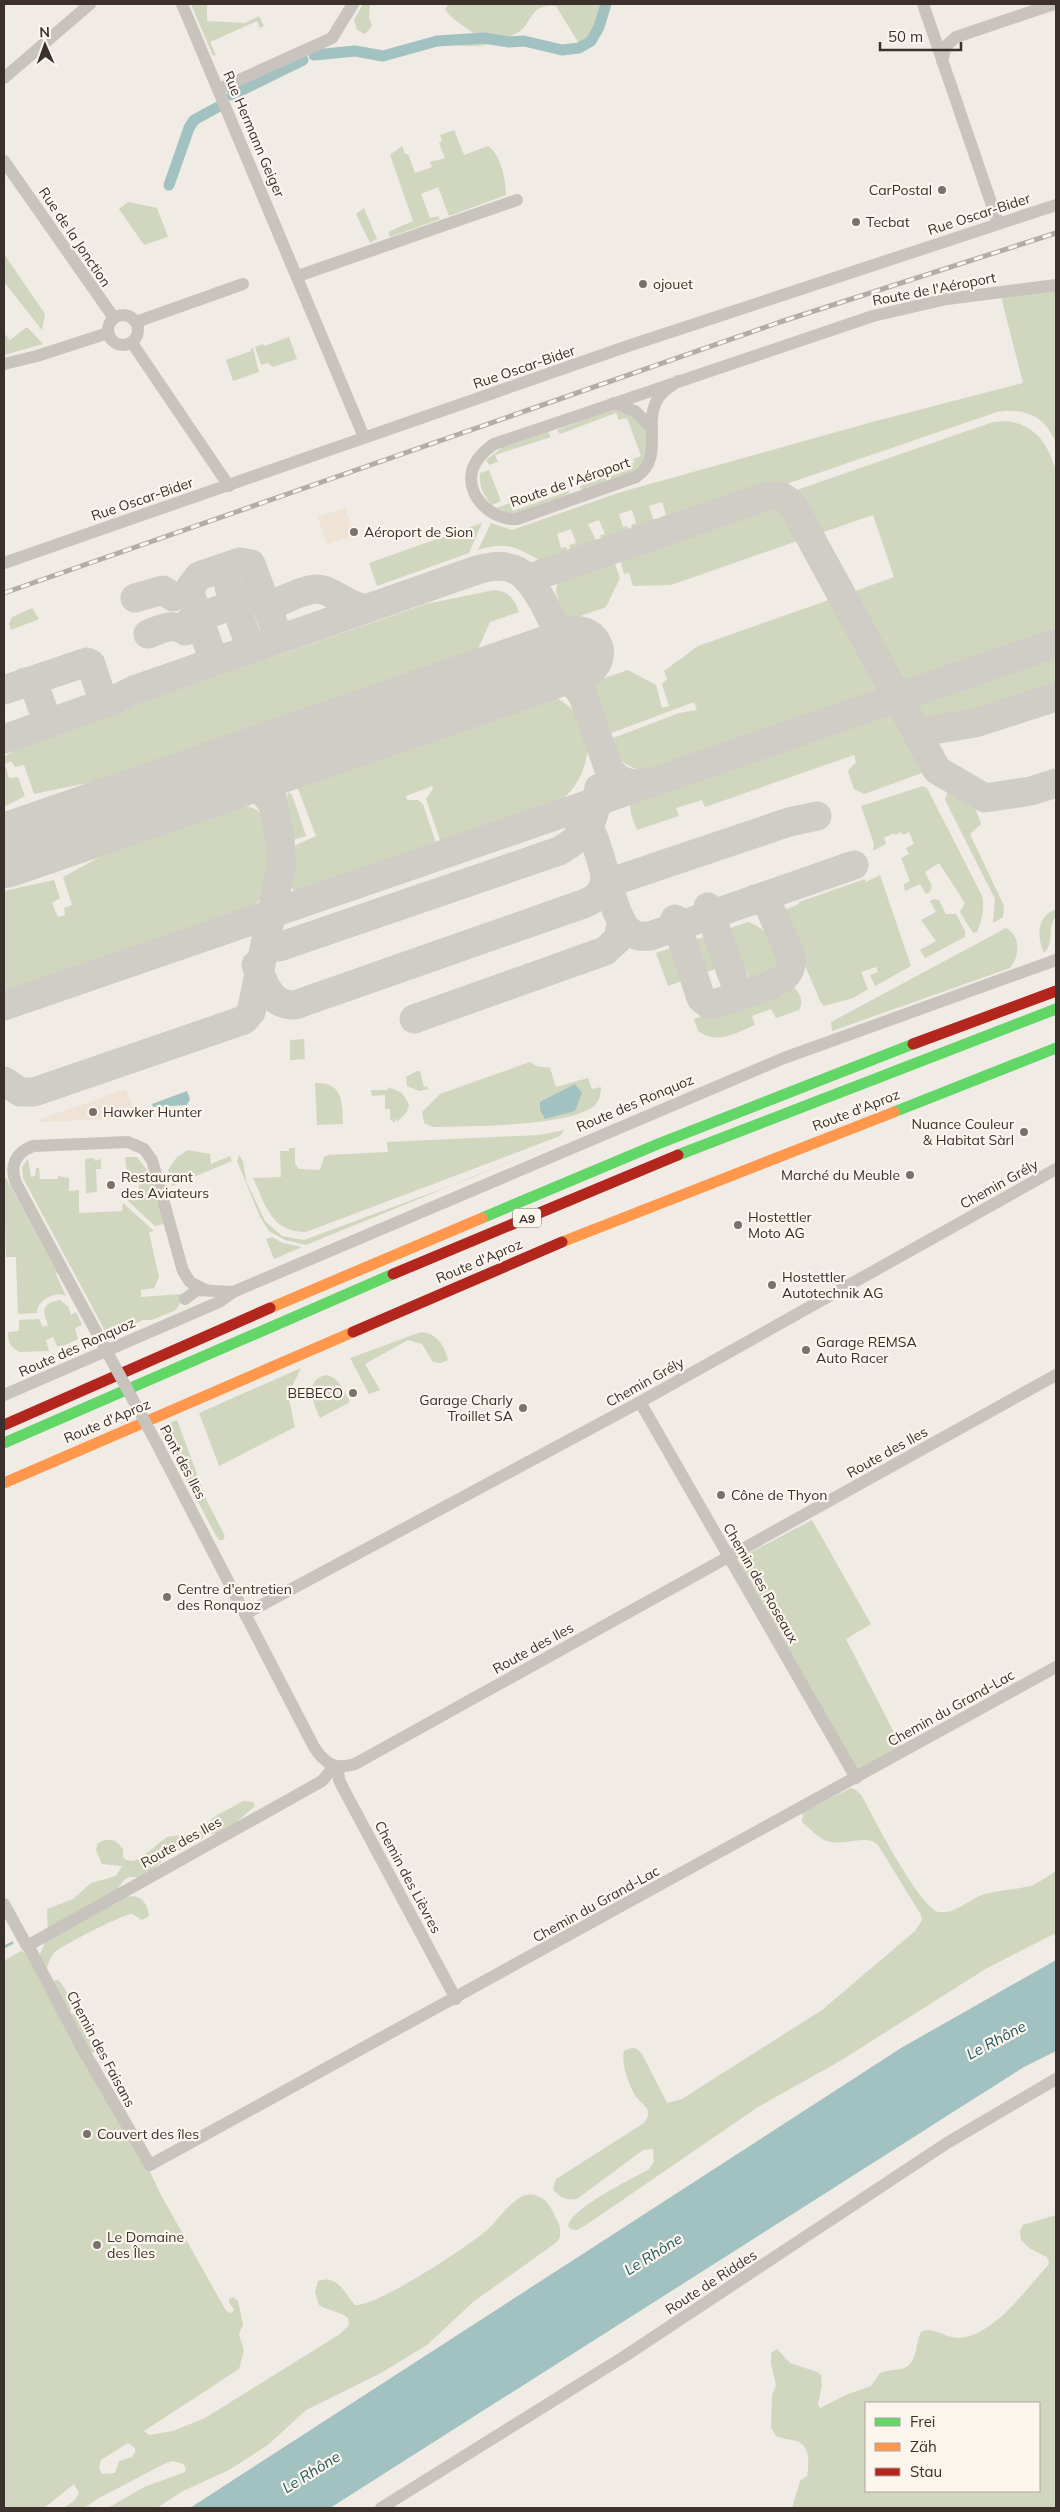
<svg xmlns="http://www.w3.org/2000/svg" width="1060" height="2512" font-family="Mulish,sans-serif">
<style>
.green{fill:#d1d6bf;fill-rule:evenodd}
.plaza{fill:#eee3d5}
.water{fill:#a1c2c1}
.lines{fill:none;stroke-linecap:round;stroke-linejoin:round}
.stream{stroke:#a1c2c1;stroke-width:3}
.canal{stroke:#a1c2c1;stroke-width:11}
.taxiway{stroke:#d0ccc6;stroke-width:29}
.runway{stroke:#d0ccc6;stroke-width:74}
.street{stroke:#c9c3be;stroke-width:12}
.fast{stroke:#63d668;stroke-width:11}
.slow{stroke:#ff974d;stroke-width:11}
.jam{stroke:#b3261e;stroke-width:11}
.rail-casing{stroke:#b1aca8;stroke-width:5}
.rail{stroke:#fbf5ee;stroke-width:3;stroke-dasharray:9;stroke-linecap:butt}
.street-bridge{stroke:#c9c3be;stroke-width:12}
.poi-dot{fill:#7a716c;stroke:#fbf5ee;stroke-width:2}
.labels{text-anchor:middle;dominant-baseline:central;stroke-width:4.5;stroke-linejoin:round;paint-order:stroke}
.shield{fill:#fbf5ee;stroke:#756b66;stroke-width:1}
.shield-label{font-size:12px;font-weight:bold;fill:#3b302b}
.street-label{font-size:14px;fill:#3b302b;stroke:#fbf5ee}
.poi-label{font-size:14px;fill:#3b302b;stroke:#fbf5ee;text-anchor:start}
.water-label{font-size:15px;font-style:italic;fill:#1f5a5e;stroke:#fbf5ee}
</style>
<rect width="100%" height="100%" fill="#f0ebe5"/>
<g class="green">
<polygon points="191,4 207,4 207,21 245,23 259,16 264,26 260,28 257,21 210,42 216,55 213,56"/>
<polygon points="363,4 370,4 369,18 372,26 365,34 357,30 354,20"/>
<path d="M449 4H611L598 33 581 47 556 6C528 3 532 26 517 33 506 39 484 47 472 46 456 46 446 44 429 48L425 45 426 41C443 36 457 33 473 41L478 37C468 27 453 22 445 9Z"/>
<path d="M454 130 464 155 488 146C501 155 506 180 506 195L449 216 438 187 421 194 430 218 438 216 440 219 390 237 388 232 413 221 390 155 402 146 405 154H408L415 173 432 167 430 162 445 158 439 143 442 141 440 135Z"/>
<polygon points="128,202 157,208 168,237 144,245 119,209"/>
<polygon points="364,208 377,239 370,243 356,214"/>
<polygon points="4,254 45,314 42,330 4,282"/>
<path d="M1056 290V444C1047 417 1024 407 997 412L663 526 660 517 666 515 662 502 649 506 653 519H656L659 528 635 536 631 525 636 523 632 510 619 514 623 527 627 526 631 538 604 546 600 535 605 534 599 520 588 524 600 548 573 557 569 545 576 543 571 529 557 534 561 548 566 547 570 558 548 564C519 551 512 539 478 550L491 523 512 530 621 492 876 421 1023 383 1002 301 1003 297Z"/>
<polygon points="27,327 43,344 4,355 4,333 10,340"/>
<polygon points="289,337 297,359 273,367 268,363 261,365 255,347 263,344 264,346"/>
<polygon points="251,348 253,348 259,372 233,381 226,360 251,351"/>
<path d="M612 409C622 411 638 415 644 424 654 439 646 463 633 473 622 481 595 486 581 490L580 486 632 469 630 464 634 463 633 459 641 456 627 418 619 420 616 413 560 434 557 430Z"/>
<path d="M1006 421C1036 425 1047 443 1056 470V635L898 689 847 594 894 577 873 515 818 534C806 521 801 505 788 493L993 422Z"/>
<polygon points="548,432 551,437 495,455 498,462 489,465 486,460 503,447"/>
<path d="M489 470 501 501 492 505C483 496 479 486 480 473Z"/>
<polygon points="569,491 569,494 516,514 507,513 496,508 510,503 513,511"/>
<polygon points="773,501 786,506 804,534 803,539 671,585 633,586 629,573 624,574 618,553"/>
<polygon points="482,523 469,553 377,586 369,563"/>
<polygon points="612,555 620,578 606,607 566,621 556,592 558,577 568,570"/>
<path d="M494 590C509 591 514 599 519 612L490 622 477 651 98 783 97 781 34 794 24 765 15 767 11 761 5 764 9 778 18 777 25 796 4 807V757L21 746 56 732 426 604Z"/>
<path d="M837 597 887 687 886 693 661 772C633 771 619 766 608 740L679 713 697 710 694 702 606 735 587 684 628 670 656 685 662 708 669 706 662 684 667 679 664 671 698 646Z"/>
<polygon points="32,608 39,619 11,630 9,624 12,617"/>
<path d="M1056 652V689C1027 699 944 734 917 725L908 706 909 702Z"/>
<path d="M552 696C603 718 595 781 552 807L447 843 440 840 426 799 433 789 432 786 406 796 407 800H418L423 804 435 840V846L431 851 305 894H297C284 881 288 865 289 848L316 836 298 789V784Z"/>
<path d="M895 708 932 773 925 772 864 794 854 789 848 771 856 762 854 755 705 807 702 800 676 808 679 816 637 830C633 818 625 805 635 795Z"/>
<path d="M923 786 927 788 982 896C985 908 982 920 977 932L973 933 960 912 965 903 939 863 925 872 932 886 930 892 926 894 920 884 905 891 904 884 910 881 901 858 909 854 906 848 914 844 909 832 903 835 901 832 895 835 894 833 884 838 886 844 873 851 874 844 861 806Z"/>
<path d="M955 790C971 797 976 808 981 824L970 834 1004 906 1003 917 993 923 995 899 945 800 947 793Z"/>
<polygon points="288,792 292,795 306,836 289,841 285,808"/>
<path d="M240 804C246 806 254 808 258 811 282 831 276 884 255 905 247 913 236 917 225 921L4 998V891L54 880 60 898 52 903 58 917 65 915 64 908 72 905 63 877 122 845Z"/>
<polygon points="880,875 911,966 875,986 870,975 878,972 876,967 861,972 868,989 853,998 824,1006 820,1001 782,911 799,904 799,902 865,879 866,882"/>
<polygon points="934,899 939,900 946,914 956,914 965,931 965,937 925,958 920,950 936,941 921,920 936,912 930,901"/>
<path d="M1056 909C1056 919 1052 921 1051 929 1050 939 1052 944 1044 953 1037 936 1036 917 1056 909Z"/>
<path d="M748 922C787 934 788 990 749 977L741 960 668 986 656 953Z"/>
<path d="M1006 928C1021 936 1020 956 1010 968L832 1031 831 1022Z"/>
<path d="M791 986C800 990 804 1002 799 1010L776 1018 771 1009 752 1016 755 1025C735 1033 718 1045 698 1031L694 1019Z"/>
<polygon points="304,1039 305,1059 290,1060 290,1040"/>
<path d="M530 1062 536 1066 550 1068 556 1087 588 1078 592 1089 601 1087C601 1093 600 1100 595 1105 572 1127 467 1126 433 1127L424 1123 422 1112 440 1094Z"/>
<polygon points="417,1071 420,1071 424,1087 427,1086 428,1089 419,1091 407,1086 406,1077"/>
<path d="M315 1083C343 1082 342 1101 343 1124L317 1125Z"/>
<polygon points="388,1087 402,1093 409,1104 407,1112 397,1122 396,1118 394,1123 390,1119 390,1109 385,1109 385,1095 372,1096 371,1090 388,1090"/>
<path d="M564 1130 560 1136 306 1232C271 1232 266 1206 253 1178L281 1177 280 1151H289V1148H295V1164L299 1169 320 1170 324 1157 328 1155 388 1152 387 1142 539 1135Z"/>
<polygon points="565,1139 306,1245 285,1240 269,1231 260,1217 237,1161 239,1155 243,1161 246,1181 265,1221 282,1236 304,1240 466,1180"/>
<polygon points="188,1150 210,1154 211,1164 230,1156 232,1161 172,1186 168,1170 177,1157"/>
<polygon points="125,1157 137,1157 151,1175 164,1224 155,1226 127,1200 127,1194 139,1193 139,1173 127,1173"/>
<polygon points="94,1158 95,1161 101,1159 101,1169 96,1169 97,1192 86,1193 85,1159"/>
<polygon points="28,1159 31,1177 35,1176 36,1168 39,1168 40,1179 58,1179 58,1176 69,1178 69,1191 79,1190 79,1213 122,1211 123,1203 154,1231 149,1232 159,1277 154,1288 141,1290 141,1297 181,1294 180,1303 176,1310 152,1320 143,1320 108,1336 23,1178 22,1167"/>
<path d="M6 1178 57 1272 56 1274 66 1296C55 1291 37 1300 37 1313L18 1314 16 1257H6L4 1179Z"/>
<polygon points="272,1237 283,1243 302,1247 274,1259 266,1239"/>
<path d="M60 1300 68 1306 71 1315 76 1312 82 1325 75 1328 78 1339 61 1347 57 1346 53 1337 46 1340 49 1351 20 1352C10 1348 8 1341 8 1332L19 1331V1320L39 1319 43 1327 48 1325C43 1311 40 1304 60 1300Z"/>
<path d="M421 1332C437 1333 444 1345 448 1360L441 1363 433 1362 422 1344 408 1340 365 1364 380 1390 369 1394 350 1358Z"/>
<polygon points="301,1368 288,1395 295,1427 219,1466 199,1413"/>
<path d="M327 1375C340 1379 344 1391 350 1402L320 1418C313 1404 304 1378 327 1375Z"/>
<polygon points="177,1420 207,1501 225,1536 223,1540 219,1540 215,1534 159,1427"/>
<polygon points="812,1520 871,1624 846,1639 902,1748 856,1770 740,1566 742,1557"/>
<path d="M851 1788 856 1790 862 1796C873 1817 920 1909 939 1912 954 1915 971 1898 985 1894 999 1890 1015 1890 1030 1886 1039 1883 1048 1876 1056 1871V1933L987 1968 840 2061 758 2107 586 2225 577 2230 571 2229 568 2226C571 2208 632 2179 649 2169L654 2162 653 2149 643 2150 577 2199C565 2200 560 2198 553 2189L556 2179 644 2123C646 2119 649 2117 648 2112 647 2106 640 2102 636 2097 629 2086 621 2064 624 2051 633 2047 635 2046 642 2054L667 2103 682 2099 822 2010 915 1931 922 1920 921 1915 878 1845C865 1833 844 1847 827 1841 818 1838 809 1828 802 1822L803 1812Z"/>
<path d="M243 1801 253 1802 255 1806 224 1833 210 1834 197 1840 164 1859 150 1872 142 1877H129L125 1879 114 1893 112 1904 114 1905C117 1903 120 1900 124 1898 138 1892 148 1902 149 1916L142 1920 132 1914C123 1914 63 1945 55 1952 50 1956 48 1967 44 1973L47 1982 58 1980C63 1984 68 1995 72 2001L70 2014H76L85 2020 87 2033 95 2049V2052L84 2057 98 2062 161 2195 225 2309 229 2313 233 2312 234 2309 229 2303V2299L233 2297 238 2301 243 2324 239 2335 244 2350 239 2369 144 2431 149 2435 173 2431 205 2418 340 2334 349 2325 348 2318C339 2311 329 2311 319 2305L315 2292 318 2281C338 2274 343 2292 355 2305 377 2307 469 2246 488 2229 498 2220 508 2204 521 2197 533 2190 547 2199 552 2210 557 2221 565 2231 557 2242L473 2302 427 2345 381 2373 306 2410 268 2445 229 2470 183 2491 157 2508H108L144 2487 185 2472 186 2468 183 2464 173 2461 166 2463 99 2498 84 2508H63L74 2501 79 2493 74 2484 44 2508H4V1961L21 1951 39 1957 48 1935 47 1909 73 1899 91 1883 116 1876 122 1866 102 1864 96 1850 98 1843C108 1837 116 1839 123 1849V1857L126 1860 134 1861 143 1856 167 1837 198 1832 214 1817ZM128 2443 135 2448V2452L132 2457 119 2461 115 2473 102 2474 99 2468 101 2460Z"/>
<path d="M1056 2215V2508H792L800 2481 807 2476C809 2465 811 2445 796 2441 789 2439 783 2439 776 2436L771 2428 772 2396 776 2385 771 2364V2353L777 2349 790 2363 817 2372 821 2375 822 2386 818 2404 820 2408 848 2394 871 2386 880 2373C888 2369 897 2371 904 2368 918 2362 915 2344 921 2332 933 2326 945 2338 958 2338 993 2337 1027 2288 1049 2264L1047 2257 1029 2248 1021 2240 1020 2231 1023 2225ZM1039 2403V2491H866V2403Z"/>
</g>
<g class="plaza">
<polygon points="345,508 354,535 327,544 318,517"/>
<polygon points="126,1089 136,1118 39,1122 38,1120"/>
</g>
<g class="water">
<polygon points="575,1084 582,1093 575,1111 545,1119 540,1110 540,1102"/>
<polygon points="187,1091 190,1099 187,1105 153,1107 152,1104"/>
<polygon points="1056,1960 1056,2051 1024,2067 330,2508 190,2508 901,2048"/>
</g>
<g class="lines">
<polyline class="stream" points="4,1947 12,1943"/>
<g class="canal">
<polyline points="314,55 355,51 383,56 437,41 484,38 509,42 524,41 562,50 579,48 591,41 599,27 606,4"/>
<polyline points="232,95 303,60"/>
<polyline points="169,185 189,128 194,120 218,107"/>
</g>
<g class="taxiway">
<polyline points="527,579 767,496 781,496 792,504 937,770 985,798 1031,791 1056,783"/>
<polyline points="229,587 247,638 252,643 260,646"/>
<polyline points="135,598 163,590 173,597"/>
<path d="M270 615 275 603C287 599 304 589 317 589 335 590 349 609 368 608"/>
<path d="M148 634C161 629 173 622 185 631L189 622 193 619 254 598 263 600 267 605"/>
<polyline points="224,658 217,657 210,650 191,596 191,586 199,576 240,562 251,564 275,628 278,633 287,636"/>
<path d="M520 672C549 666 563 668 581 693"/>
<polyline points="25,682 34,685 45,715 43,725"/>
<polyline points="4,690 87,662 91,664 102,698 99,705"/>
<polyline points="913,726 921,732 975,723 1056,697"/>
<path d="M4 739 111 701 134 690 477 570C491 566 504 564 518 571 553 592 592 727 609 769 619 783 631 785 648 783"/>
<path d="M223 775C245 776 259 785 272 803"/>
<path d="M575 818 588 828 593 836C603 859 612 912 626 928 632 936 641 937 650 936L854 865"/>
<polyline points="4,838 22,841 59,831"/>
<polyline points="605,874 610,878 620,879 789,822 817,816"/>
<polyline points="708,907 736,986 738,990 746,992"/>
<path d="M675 919 701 998 708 1004H713C728 999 778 986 786 975 791 970 791 964 791 957L768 904 756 899"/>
<path d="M279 947 559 851C591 832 593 824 599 788"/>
<path d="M256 965C266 985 269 1005 295 1005L586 903C600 897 605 888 605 874"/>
<polyline points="4,1006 1056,643"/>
<polyline points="414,1019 605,951 617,940 622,923"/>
<path d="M4 1081 20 1092H34L244 1020 251 1012 281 868C281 856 281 845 279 833 273 801 259 773 293 751"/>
</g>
<polyline class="runway" points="4,851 577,653"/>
<g class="street">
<polyline points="182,4 364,437"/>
<polyline points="923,4 998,223"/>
<polyline points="942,61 946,46 956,37 1054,4"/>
<polyline points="4,78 90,4"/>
<polyline points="219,89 332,38 353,4"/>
<polyline points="4,161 114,318"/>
<polyline points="298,276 517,200"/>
<circle cx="123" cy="330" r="15"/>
<polyline points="136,322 243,284"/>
<polyline points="132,343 229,486"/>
<polyline points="4,364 37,356 108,333"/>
<path d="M678 381C670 387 660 392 656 402 644 427 664 458 636 477L517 519C493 521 466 497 472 471 475 460 484 451 494 444L873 316 947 299 1056 285"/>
<polyline points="614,403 635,411 652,428"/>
<polyline points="4,563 628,346 1056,205"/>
<path d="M67 1278 16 1183C9 1166 16 1152 33 1146L128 1142 144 1149 152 1160 183 1271 190 1282 204 1289"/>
<polyline points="185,1299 197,1290 233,1292 784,1058 1056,960"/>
<polyline points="4,1395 219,1302 233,1292"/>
<polyline points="640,1402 856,1778"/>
<path d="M157 1444 314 1747C325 1764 335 1770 355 1764L1056 1375"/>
<polyline points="245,1614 640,1402 1056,1169"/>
<polyline points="338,1767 339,1780 344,1790 456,1999"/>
<polyline points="4,1904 27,1946 322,1781 334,1767"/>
<polyline points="28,1945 82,2048 150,2165 1056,1667"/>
<polyline points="381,2508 625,2356 947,2143 1056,2079"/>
</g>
<g class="fast">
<polyline points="894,1112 1056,1048"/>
<polyline points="678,1155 1056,1009"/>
<polyline points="482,1218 658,1144 913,1044"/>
<polyline points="4,1443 393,1274"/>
</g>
<g class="slow">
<polyline points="562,1242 894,1112"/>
<polyline points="270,1308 482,1218"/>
<polyline points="4,1483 353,1332"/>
</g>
<g class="jam">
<polyline points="913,1044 1056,991"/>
<polyline points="393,1274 678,1155"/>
<polyline points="353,1332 562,1242"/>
<polyline points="4,1425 270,1308"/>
</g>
<g class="rail-casing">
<polyline id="rail" points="4,593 780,322 1056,233"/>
</g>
<use href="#rail" class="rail"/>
<polyline class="street-bridge" points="67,1278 157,1444"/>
</g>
<g class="poi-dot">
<circle cx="942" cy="190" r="5"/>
<circle cx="856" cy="222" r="5"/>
<circle cx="643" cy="284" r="5"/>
<circle cx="354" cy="532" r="5"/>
<circle cx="93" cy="1112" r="5"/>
<circle cx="1024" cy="1132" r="5"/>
<circle cx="910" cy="1175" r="5"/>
<circle cx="111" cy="1185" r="5"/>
<circle cx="738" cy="1225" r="5"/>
<circle cx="772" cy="1285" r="5"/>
<circle cx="806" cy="1350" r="5"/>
<circle cx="353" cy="1393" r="5"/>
<circle cx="523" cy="1408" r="5"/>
<circle cx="721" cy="1495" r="5"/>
<circle cx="167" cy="1597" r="5"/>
<circle cx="87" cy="2134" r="5"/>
<circle cx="97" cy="2245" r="5"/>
</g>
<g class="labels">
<rect class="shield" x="513" y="1208.5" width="28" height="19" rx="4"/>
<g class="shield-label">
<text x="527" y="1218">A9</text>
</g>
<g class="street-label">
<text transform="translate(254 134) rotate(67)">Rue Hermann Geiger</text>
<text transform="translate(979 214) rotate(-18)">Rue Oscar-Bider</text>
<text transform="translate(75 237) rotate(56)">Rue de la Jonction</text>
<text transform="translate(934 289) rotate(-11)">Route de l'Aéroport</text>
<text transform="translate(524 367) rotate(-19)">Rue Oscar-Bider</text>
<text transform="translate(570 482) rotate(-19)">Route de l'Aéroport</text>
<text transform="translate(142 499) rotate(-19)">Rue Oscar-Bider</text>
<text transform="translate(635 1103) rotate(-23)">Route des Ronquoz</text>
<text transform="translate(856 1110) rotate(-21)">Route d'Aproz</text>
<text transform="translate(999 1184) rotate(-29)">Chemin Grély</text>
<text transform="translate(479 1261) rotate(-23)">Route d'Aproz</text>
<text transform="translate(77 1347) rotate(-24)">Route des Ronquoz</text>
<text transform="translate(645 1382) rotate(-29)">Chemin Grély</text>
<text transform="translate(107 1421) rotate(-23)">Route d'Aproz</text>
<text transform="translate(887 1452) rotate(-29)">Route des Iles</text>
<text transform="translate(183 1462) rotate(62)">Pont des Iles</text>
<text transform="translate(761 1583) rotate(60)">Chemin des Roseaux</text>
<text transform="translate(533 1648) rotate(-29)">Route des Iles</text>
<text transform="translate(951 1708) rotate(-29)">Chemin du Grand-Lac</text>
<text transform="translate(181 1842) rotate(-29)">Route des Iles</text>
<text transform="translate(408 1877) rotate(62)">Chemin des Lièvres</text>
<text transform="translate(596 1904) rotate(-29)">Chemin du Grand-Lac</text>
<text transform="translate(101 2049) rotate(62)">Chemin des Faisans</text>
<text transform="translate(711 2282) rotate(-33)">Route de Riddes</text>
</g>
<g class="poi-label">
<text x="932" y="190" text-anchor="end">CarPostal</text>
<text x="866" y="222">Tecbat</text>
<text x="653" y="284">ojouet</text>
<text x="364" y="532">Aéroport de Sion</text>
<text x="103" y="1112">Hawker Hunter</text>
<text x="1014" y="1124" text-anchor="end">Nuance Couleur<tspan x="1014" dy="16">&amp; Habitat Sàrl</tspan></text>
<text x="900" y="1175" text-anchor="end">Marché du Meuble</text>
<text x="121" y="1177">Restaurant<tspan x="121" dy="16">des Aviateurs</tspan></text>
<text x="748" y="1217">Hostettler<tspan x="748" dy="16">Moto AG</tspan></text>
<text x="782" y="1277">Hostettler<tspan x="782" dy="16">Autotechnik AG</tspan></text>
<text x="816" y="1342">Garage REMSA<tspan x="816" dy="16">Auto Racer</tspan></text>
<text x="343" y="1393" text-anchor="end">BEBECO</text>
<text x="513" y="1400" text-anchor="end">Garage Charly<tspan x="513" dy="16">Troillet SA</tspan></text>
<text x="731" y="1495">Cône de Thyon</text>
<text x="177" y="1589">Centre d'entretien<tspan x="177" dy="16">des Ronquoz</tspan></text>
<text x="97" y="2134">Couvert des îles</text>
<text x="107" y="2237">Le Domaine<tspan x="107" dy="16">des Îles</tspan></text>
</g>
<g class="water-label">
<text transform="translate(996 2040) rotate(-28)">Le Rhône</text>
<text transform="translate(653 2254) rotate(-32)">Le Rhône</text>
<text transform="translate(311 2472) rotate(-32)">Le Rhône</text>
</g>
</g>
<rect width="1060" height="2512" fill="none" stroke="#3b302b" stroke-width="10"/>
<rect x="865" y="2402" width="175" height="90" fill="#fbf5ee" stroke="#aea6a0"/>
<rect x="875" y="2418" width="25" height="8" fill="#63d668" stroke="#aea6a0"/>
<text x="910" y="2427" font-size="15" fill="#3b302b">Frei</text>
<rect x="875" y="2443" width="25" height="8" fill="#ff974d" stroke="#aea6a0"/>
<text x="910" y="2452" font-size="15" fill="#3b302b">Zäh</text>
<rect x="875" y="2468" width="25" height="8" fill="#b3261e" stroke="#aea6a0"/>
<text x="910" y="2477" font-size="15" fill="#3b302b">Stau</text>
<g transform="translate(45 45) rotate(358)" stroke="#fbf5ee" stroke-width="4" paint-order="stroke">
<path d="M0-4L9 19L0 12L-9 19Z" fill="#3b302b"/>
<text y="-8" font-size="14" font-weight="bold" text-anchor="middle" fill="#3b302b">N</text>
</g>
<path d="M880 42v8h81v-8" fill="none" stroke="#3b302b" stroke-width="2.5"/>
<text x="888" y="42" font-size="15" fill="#3b302b" stroke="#fbf5ee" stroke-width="4" paint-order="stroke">50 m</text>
</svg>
